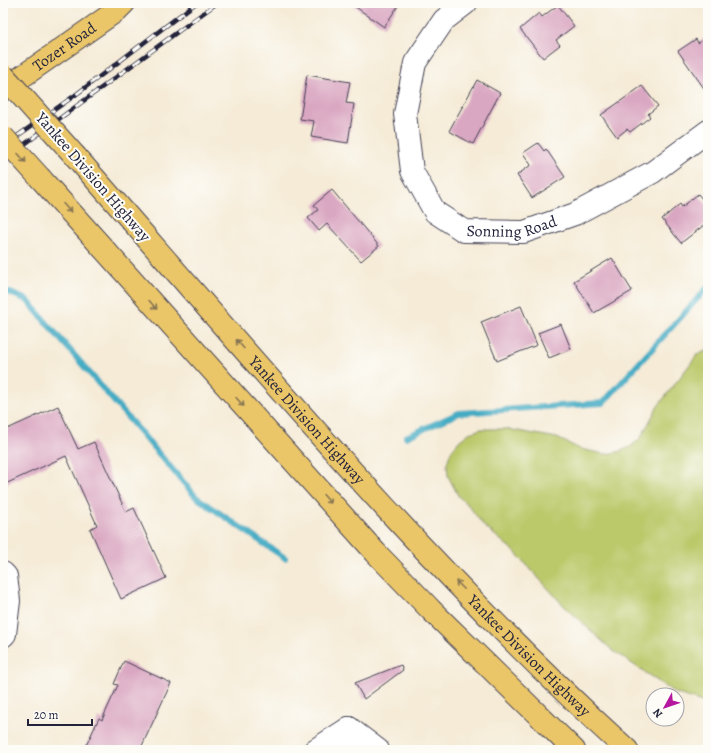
<svg xmlns="http://www.w3.org/2000/svg" width="711" height="753" font-family="Alegreya,serif">
<style>
.green{fill:#bcc96b;stroke:#6f7653}
.lines{fill:none;stroke-linecap:round;stroke-linejoin:round}
.stream{stroke:#45acc4;stroke-width:6}
.building{fill:#daa7c2}
.minor-casing{stroke:#424052;stroke-width:24}
.major-casing{stroke:#424052;stroke-width:24}
.highway-casing{stroke:#424052;stroke-width:24}
.minor{stroke:#fff;stroke-width:22}
.major{stroke:#ebc669;stroke-width:22}
.highway{stroke:#ebc669;stroke-width:22}
.rail-casing{stroke:#22223b;stroke-width:4.5}
.rail{stroke:#fdfcf7;stroke-width:3;stroke-dasharray:9;stroke-linecap:butt}
.highway-bridge-casing{stroke:#424052;stroke-width:24;stroke-linecap:butt}
.highway-bridge{stroke:#ebc669;stroke-width:22}
.oneway{stroke:#867452}
.labels{text-anchor:middle;dominant-baseline:central;stroke-width:4;stroke-linejoin:round;paint-order:stroke}
.street-label{font-size:16px;fill:#22223b;stroke:#fdfcf7}
</style>
<rect width="100%" height="100%" fill="#fdfcf7"/>
<filter id="ink" filterUnits="userSpaceOnUse"><feTurbulence type="fractalNoise" baseFrequency=".025" numOctaves="2"/><feDisplacementMap in="SourceGraphic" scale="8" xChannelSelector="R" yChannelSelector="G"/><feConvolveMatrix kernelMatrix="1 2 1 2 8 2 1 2 1" color-interpolation-filters="sRGB"/></filter>
<filter id="wash" filterUnits="userSpaceOnUse"><feTurbulence type="fractalNoise" baseFrequency=".012" numOctaves="4" result="noise"/><feDisplacementMap in="SourceGraphic" scale="16" xChannelSelector="R" yChannelSelector="G"/><feGaussianBlur stdDeviation="0.9" result="paint"/><feColorMatrix in="noise" values="0 0 0 0 0 0 0 0 0 0 0 0 0 0 0 0 0 1.4 0 .05"/><feComposite in="paint" operator="in"/></filter>
<g filter="url(#wash)">
<rect width="100%" height="100%" fill="#f5ebd7"/>
<polygon class="green" points="708,350 708,704 675,693 612,650 565,607 514,551 484,526 469,506 459,497 448,476 447,463 451,451 459,441 469,433 481,429 507,429 557,438 580,449 605,454 618,452 630,447 640,439 658,406 697,355"/>
<g class="lines">
<g class="stream">
<polyline points="3,290 27,300 196,497 285,558"/>
<polyline points="406,437 459,413 603,403 708,287"/>
</g>
</g>
<g id="blocks">
<g class="building">
<polygon points="350,3 400,3 384,27"/>
<polygon points="558,5 574,26 556,40 560,45 543,58 520,29 539,13 542,17"/>
<polygon points="708,36 708,94 678,51 696,39 698,43"/>
<polygon points="307,75 350,82 346,103 354,104 348,143 311,137 314,121 300,119"/>
<polygon points="477,80 500,93 473,144 449,131"/>
<polygon points="642,86 658,106 648,114 650,117 630,132 627,129 617,137 601,115"/>
<polygon points="538,143 544,151 546,149 565,177 532,198 517,175 531,165 523,153"/>
<polygon points="332,190 379,246 361,261 327,224 319,231 308,218 318,210 314,205"/>
<polygon points="698,194 708,206 708,222 681,243 662,219 680,204 682,207"/>
<polygon points="612,258 632,291 594,313 574,281"/>
<polygon points="521,306 537,345 497,361 481,322"/>
<polygon points="561,324 571,349 549,358 538,333"/>
<polygon points="58,406 78,449 94,442 126,512 134,508 166,578 121,599 90,529 97,525 66,456 3,485 3,431"/>
<polygon points="124,661 171,683 140,750 84,750 99,718 102,720 118,685 114,684"/>
<polygon points="401,665 403,670 364,699 355,683"/>
</g>
</g>
</g>
<g filter="url(#ink)">
<use href="#blocks" fill-opacity="0" stroke="#424052" stroke-width="1"/>
<g class="lines">
<g class="minor-casing">
<g id="minor">
<path id="s1" d="M466 3 444 20 415 63 405 114 412 171 435 212 464 231 524 232 575 214 653 172 708 131"/>
<polyline points="3,573 6,576 9,601 5,634 3,636"/>
<polyline points="349,728 378,750"/>
<polyline points="315,750 349,728 344,750"/>
</g>
</g>
<g class="major-casing">
<g id="major">
<path id="s2" d="M3 90 116 11 124 3"/>
</g>
</g>
<g class="highway-casing">
<g id="highway">
<path id="s3" d="M76 157C254 360 427 568 627 750"/>
<polyline points="41,179 376,553 431,610 574,750"/>
</g>
</g>
<use href="#minor" class="minor"/>
<use href="#major" class="major"/>
<use href="#highway" class="highway"/>
<g class="rail-casing">
<g id="rail">
<polyline points="3,146 74,96 196,3"/>
<polyline points="3,160 217,3"/>
</g>
</g>
<use href="#rail" class="rail"/>
<g class="highway-bridge-casing">
<g id="highway-bridge">
<polyline points="3,75 76,157"/>
<polyline points="3,137 41,179"/>
</g>
</g>
<use href="#highway-bridge" class="highway-bridge"/>
</g>
<defs><path id="oneway-shaft" d="M-6 0H5M1.5-3L5.5 0L1.5 3" fill="none" stroke-width="1.6" stroke-linecap="round" stroke-linejoin="round"/></defs>
<g class="oneway">
<use href="#oneway-shaft" transform="translate(22 158) rotate(48)"/>
<use href="#oneway-shaft" transform="translate(67 208) rotate(48)"/>
<use href="#oneway-shaft" transform="translate(153 305) rotate(48)"/>
<use href="#oneway-shaft" transform="translate(240 344) rotate(-131)"/>
<use href="#oneway-shaft" transform="translate(240 402) rotate(48)"/>
<use href="#oneway-shaft" transform="translate(327 499) rotate(48)"/>
<use href="#oneway-shaft" transform="translate(460 585) rotate(-135)"/>
</g>
</g>
<g class="labels">
<g class="street-label">
<text stroke="none"><textPath href="#s2" startOffset="75">Tozer Road</textPath></text>
<text transform="translate(93 177) rotate(49)">Yankee Division Highway</text>
<text stroke="none"><textPath href="#s1" startOffset="319">Sonning Road</textPath></text>
<text stroke="none"><textPath href="#s3" startOffset="350">Yankee Division Highway</textPath></text>
<text stroke="none"><textPath href="#s3" startOffset="674">Yankee Division Highway</textPath></text>
</g>
</g>
<rect width="711" height="753" fill="none" stroke="#fdfcf7" stroke-width="16"/>
<g transform="translate(665 707) rotate(230)"><circle r="19" fill="#fdfcf7" stroke="#a5a5ac"/>
<path d="M0-3L7 15L0 10L-7 15Z" fill="#b5179e"/>
<text y="-6" font-size="11" font-weight="bold" text-anchor="middle" fill="#22223b">N</text>
</g>
<path d="M28 719v6h64v-6" fill="none" stroke="#22223b" stroke-width="2"/>
<text x="34" y="719" font-size="12" fill="#22223b" stroke="#fdfcf7" stroke-width="3" paint-order="stroke">20 m</text>
</svg>
